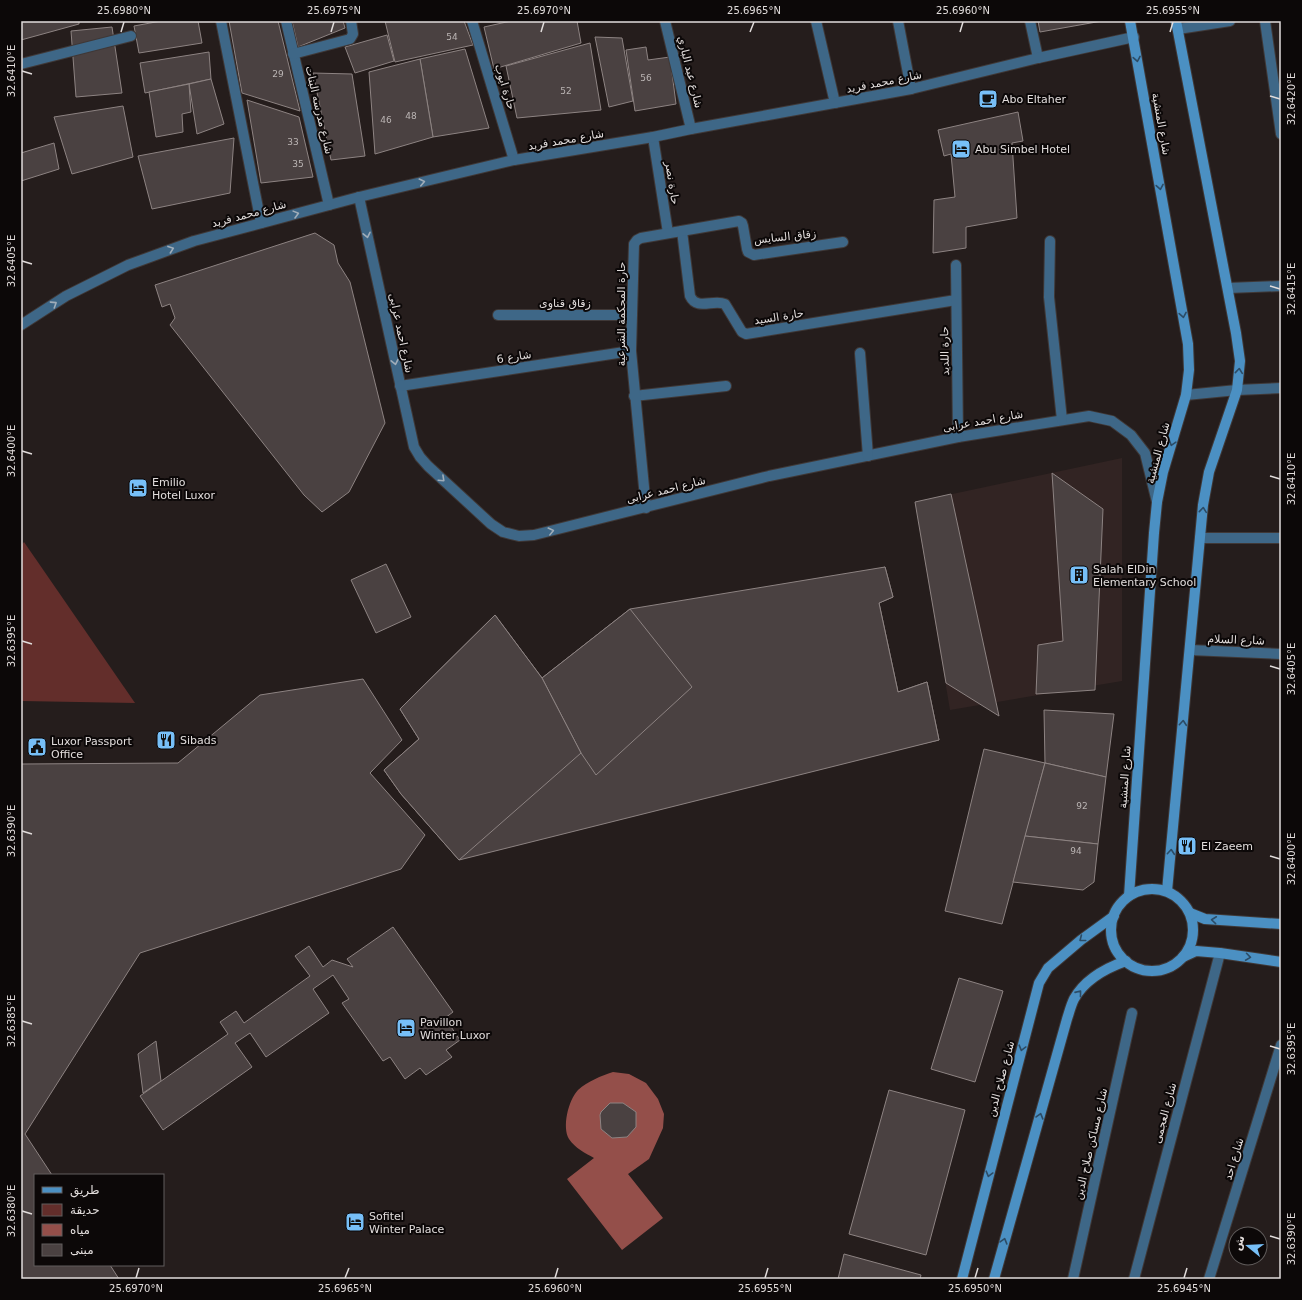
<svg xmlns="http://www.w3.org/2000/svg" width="1302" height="1300" font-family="'DejaVu Sans',Vazirmatn,sans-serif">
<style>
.built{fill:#322423}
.green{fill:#632e2b}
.water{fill:#944f4a}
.building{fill:#4a4141;stroke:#8d8382}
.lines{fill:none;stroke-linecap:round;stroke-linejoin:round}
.street-casing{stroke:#3f3837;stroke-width:12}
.secondary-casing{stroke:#3f3837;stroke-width:12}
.street{stroke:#3e6787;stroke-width:10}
.secondary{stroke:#4b90c3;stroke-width:10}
.oneway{stroke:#2c4c66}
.oneway2{stroke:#a0adb9}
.ticks{fill:none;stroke:#e1dcdb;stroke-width:1.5}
.labels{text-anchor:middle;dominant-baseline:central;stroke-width:4;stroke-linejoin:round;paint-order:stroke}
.number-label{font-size:9px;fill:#bbb5b4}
.street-label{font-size:11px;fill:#e1dcdb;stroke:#0c0808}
.poi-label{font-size:11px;fill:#e1dcdb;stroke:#0c0808;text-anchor:start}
.neatline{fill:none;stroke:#e1dcdb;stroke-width:1.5}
.ticks-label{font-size:10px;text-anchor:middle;fill:#e1dcdb}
</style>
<rect width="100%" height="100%" fill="#251d1c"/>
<polygon class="built" points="1122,458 1122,681 950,710 915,502"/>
<polygon class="green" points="24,542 135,703 21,701 21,546"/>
<path class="water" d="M613 1072 629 1074 646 1083 658 1099 664 1114 663 1128 649 1159 628 1174 663 1218 622 1250 567 1179 594 1158C585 1153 575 1148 569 1139 562 1127 568 1101 578 1090 588 1081 601 1076 613 1072Z"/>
<g class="building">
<polygon points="21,21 79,21 79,24 21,40"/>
<polygon points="161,21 198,21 202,43 139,53 134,26"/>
<polygon points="229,21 278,21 300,111 242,93"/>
<polygon points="292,21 343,21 345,28 298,47"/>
<polygon points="385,21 464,21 473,45 395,62"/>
<polygon points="511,21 577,21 581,43 494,69 484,27"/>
<polygon points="1038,21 1102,21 1040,32"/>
<polygon points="112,27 122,93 76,97 71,31"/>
<polygon points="387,35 394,61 355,73 345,47"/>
<polygon points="595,37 622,38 633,101 609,107"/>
<polygon points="590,43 601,110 517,118 506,66"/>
<polygon points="646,47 648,60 670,57 676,104 635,111 626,50"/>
<polygon points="465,49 489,128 433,137 420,59"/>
<polygon points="209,52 211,79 145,93 140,63"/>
<polygon points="420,59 433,137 375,154 369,72"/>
<polygon points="313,73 352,74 365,156 331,160"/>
<polygon points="211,79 224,124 197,134 189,84"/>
<polygon points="189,84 191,112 182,114 183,132 156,137 149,92"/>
<polygon points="247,100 299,117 313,177 261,183"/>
<polygon points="123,106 133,157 72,174 54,117"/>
<polygon points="1018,112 1023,141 1012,143 1017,218 966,227 966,248 933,253 934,200 955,197 951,154 944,156 938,130"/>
<polygon points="234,138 230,193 152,209 138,156"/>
<polygon points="54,143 59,169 21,181 21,153"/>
<polygon points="315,233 334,245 338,263 350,282 385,423 349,492 322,512 304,495 170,325 175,318 170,304 162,307 155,285"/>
<polygon points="1052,473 1103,509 1095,690 1036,694 1038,645 1063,641"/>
<polygon points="951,494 999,716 946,683 915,502"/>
<polygon points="386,564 411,617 376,633 351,580"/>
<polygon points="885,567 893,597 879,603 898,692 927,682 939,740 711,791 701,752 874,711 871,701 863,702 836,584"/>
<polygon points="885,567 893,597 879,603 898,692 927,682 939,740 459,860 401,794 384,770 419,739 400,709 495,615 542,678 630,609"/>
<polygon points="630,609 692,687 596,775 581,753 542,678"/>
<polygon points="495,615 542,678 581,753 459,860 401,794 384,770 419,739 400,709"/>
<polygon points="363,679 402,740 370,773 425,835 401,869 140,953 25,1134 52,1175 35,1175 35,1265 110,1265 119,1279 21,1279 21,764 178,763 260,695"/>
<polygon points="1044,710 1114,714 1106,777 1045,763"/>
<polygon points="984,749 1045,763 1002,924 945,911"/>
<polygon points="1045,763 1106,777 1098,844 1025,836"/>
<polygon points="1025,836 1098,844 1094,882 1083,890 1013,882"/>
<polygon points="393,927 453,1012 445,1018 460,1040 446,1050 452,1057 426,1075 420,1068 405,1079 390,1057 383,1061 342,1003 349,999 333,975 313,989 329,1013 266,1057 250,1033 235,1043 252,1067 163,1130 140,1096 228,1034 220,1022 236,1011 244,1023 310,976 295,956 309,946 323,967 332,960 353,967 347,959"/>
<polygon points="959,978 1003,991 975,1082 931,1069"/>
<polygon points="156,1041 161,1081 143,1093 138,1054"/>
<polygon points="889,1090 965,1110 926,1255 849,1234"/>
<polygon points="610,1103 623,1103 636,1112 636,1127 627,1137 612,1138 601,1129 600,1115 601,1112"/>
<polygon points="844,1254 921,1275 920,1279 838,1279"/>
</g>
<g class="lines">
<g class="street-casing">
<g id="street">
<polyline points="221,21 261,223"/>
<polyline points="286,21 329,205"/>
<polyline points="472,21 514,160"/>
<polyline points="665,21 691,129"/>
<polyline points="816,21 835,103"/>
<polyline points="898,21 911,89"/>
<polyline points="1030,21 1038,58"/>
<polyline points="1265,21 1281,134"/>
<polyline points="1178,29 1230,21"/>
<polyline points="293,54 350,39 353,34 351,21"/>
<polyline points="21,64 131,36"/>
<polyline points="653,137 668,233"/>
<polyline points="359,197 414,447 420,457 428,466 491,524 503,532 519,536 534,535 769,476 958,437 1089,416 1112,421 1131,435 1145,453 1157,502"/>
<path d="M682 231 690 296C697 311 713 299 725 304L742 332 746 334 956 300"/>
<polyline points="1050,241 1049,297 1062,420"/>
<polyline points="956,265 958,437"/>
<polyline points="1228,288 1281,286"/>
<polyline points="498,315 631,315"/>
<polyline points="21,325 66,296 128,265 194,241 359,197 514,160 653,137 691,129 911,89 1038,58 1134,37"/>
<polyline points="860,353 868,456"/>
<polyline points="400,386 631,351"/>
<polyline points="1186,395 1237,390 1281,388"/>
<polyline points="634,396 726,386"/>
<polyline points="646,508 631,351 634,244 637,240 641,238 739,221 742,223 743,226 747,249 748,252 754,255 843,242"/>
<polyline points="1200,538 1281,538"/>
<polyline points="1190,650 1281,654"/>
<polyline points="1073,1279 1132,1013"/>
<polyline points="1134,1279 1220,953"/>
<polyline points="1209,1279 1281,1045"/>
</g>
</g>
<g class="secondary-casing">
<g id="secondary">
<circle cx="1152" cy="930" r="41"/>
<polyline points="1167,891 1203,505 1209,472 1237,390 1240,361 1236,333 1176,21"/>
<polyline points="1129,896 1154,533 1157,502 1163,472 1186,395 1189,370 1188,344 1130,21"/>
<polyline points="1190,913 1205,919 1281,924"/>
<polyline points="1183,957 1196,951 1220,953 1281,962"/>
<polyline points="962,1279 1039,983 1048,968 1081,940 1114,916"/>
<path d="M994 1279 1067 1019C1069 1013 1071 1005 1074 999 1085 979 1106 968 1126 961"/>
</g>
</g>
<use href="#street" class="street"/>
<use href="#secondary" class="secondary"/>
</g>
<defs><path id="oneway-chevron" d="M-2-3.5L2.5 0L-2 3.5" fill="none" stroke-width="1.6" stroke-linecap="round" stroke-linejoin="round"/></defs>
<g class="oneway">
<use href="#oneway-chevron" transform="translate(1137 59) rotate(80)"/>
<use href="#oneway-chevron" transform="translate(1160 187) rotate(80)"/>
<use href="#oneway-chevron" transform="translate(1183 315) rotate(80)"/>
<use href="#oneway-chevron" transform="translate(1239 371) rotate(-84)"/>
<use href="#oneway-chevron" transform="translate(1172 443) rotate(107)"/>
<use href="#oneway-chevron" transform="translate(1203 510) rotate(-84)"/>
<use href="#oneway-chevron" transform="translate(1183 723) rotate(-85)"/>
<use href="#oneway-chevron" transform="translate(1171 852) rotate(-85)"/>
<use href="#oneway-chevron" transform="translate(1214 920) rotate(-174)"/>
<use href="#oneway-chevron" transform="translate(1082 939) rotate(142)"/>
<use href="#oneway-chevron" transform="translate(1248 957) rotate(8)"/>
<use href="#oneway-chevron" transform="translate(1079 993) rotate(-51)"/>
<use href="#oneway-chevron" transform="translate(1022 1048) rotate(105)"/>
<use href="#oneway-chevron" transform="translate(1040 1116) rotate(-74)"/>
<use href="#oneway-chevron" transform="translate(989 1174) rotate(105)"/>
<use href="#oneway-chevron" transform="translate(1004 1241) rotate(-74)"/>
</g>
<g class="oneway2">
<use href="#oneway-chevron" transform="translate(422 182) rotate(-13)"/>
<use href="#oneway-chevron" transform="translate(296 214) rotate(-15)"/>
<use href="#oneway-chevron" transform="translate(367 235) rotate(78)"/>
<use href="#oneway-chevron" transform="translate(171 249) rotate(-20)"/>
<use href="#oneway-chevron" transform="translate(54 304) rotate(-33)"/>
<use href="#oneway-chevron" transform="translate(395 362) rotate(78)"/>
<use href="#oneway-chevron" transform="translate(442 479) rotate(43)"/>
<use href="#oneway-chevron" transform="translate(551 531) rotate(-14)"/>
</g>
<path class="ticks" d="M121 32 124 22M331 32 334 22M541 32 544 22M750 32 754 22M960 32 963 22M1170 32 1173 22M22 71 32 74M1270 96 1280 99M22 261 32 264M1270 286 1280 289M22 451 32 454M1270 476 1280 479M22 641 32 644M1270 666 1280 669M22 831 32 834M1270 856 1280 859M22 1021 32 1024M1270 1046 1280 1049M22 1211 32 1214M1270 1236 1280 1239M136 1278 139 1268M345 1278 349 1268M555 1278 558 1268M765 1278 768 1268M975 1278 978 1268M1184 1278 1187 1268"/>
<defs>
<g id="cafe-square" transform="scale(1)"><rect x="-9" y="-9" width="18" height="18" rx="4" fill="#77bff7" stroke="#0c0808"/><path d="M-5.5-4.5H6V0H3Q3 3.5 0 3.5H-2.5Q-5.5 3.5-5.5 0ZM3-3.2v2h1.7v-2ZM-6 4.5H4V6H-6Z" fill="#111"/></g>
<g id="hotel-square" transform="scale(1)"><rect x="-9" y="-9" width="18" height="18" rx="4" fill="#77bff7" stroke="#0c0808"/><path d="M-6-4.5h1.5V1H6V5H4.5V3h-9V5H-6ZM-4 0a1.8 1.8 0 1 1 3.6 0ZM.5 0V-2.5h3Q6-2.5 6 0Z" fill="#111"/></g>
<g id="building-square" transform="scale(1)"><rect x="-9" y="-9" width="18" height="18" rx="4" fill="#77bff7" stroke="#0c0808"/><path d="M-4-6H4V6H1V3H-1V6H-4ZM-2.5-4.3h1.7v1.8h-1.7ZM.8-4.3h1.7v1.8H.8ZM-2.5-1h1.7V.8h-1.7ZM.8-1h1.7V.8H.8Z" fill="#111"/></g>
<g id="restaurant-square" transform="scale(1)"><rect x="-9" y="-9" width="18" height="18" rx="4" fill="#77bff7" stroke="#0c0808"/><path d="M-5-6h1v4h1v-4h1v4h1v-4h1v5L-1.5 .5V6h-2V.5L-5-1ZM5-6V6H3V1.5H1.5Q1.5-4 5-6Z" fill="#111"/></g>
<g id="civic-square" transform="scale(1)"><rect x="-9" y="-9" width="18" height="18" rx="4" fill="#77bff7" stroke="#0c0808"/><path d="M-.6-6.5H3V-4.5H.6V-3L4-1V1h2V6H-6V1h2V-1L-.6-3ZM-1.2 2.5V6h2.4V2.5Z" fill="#111"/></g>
</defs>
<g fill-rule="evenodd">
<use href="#cafe-square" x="988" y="99"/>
<use href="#hotel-square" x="961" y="149"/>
<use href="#hotel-square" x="138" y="488"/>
<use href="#building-square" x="1079" y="575"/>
<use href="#restaurant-square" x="166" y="740"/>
<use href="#civic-square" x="37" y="747"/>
<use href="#restaurant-square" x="1187" y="846"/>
<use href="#hotel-square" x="406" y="1028"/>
<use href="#hotel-square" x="355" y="1222"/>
</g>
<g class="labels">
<g class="number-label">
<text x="452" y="37">54</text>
<text x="278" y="74">29</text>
<text x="646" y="78">56</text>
<text x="566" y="91">52</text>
<text x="411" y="116">48</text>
<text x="386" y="120">46</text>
<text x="293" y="142">33</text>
<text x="298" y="164">35</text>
<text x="1082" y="806">92</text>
<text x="1076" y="851">94</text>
</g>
<g class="street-label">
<text transform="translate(690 72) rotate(76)">شارع عبد الباري</text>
<text transform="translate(884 82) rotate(-11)">شارع محمد فريد</text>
<text transform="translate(505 87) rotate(73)">حارة ايوب</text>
<text transform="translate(319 110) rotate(77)">شارع مدرسه البنات</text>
<text transform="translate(1161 124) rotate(80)">شارع المنشية</text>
<text transform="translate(566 140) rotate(-10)">شارع محمد فريد</text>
<text transform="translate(672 183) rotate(81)">حارة نصر</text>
<text transform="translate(249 214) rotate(-15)">شارع محمد فريد</text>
<text transform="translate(785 237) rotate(-6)">زقاق السايس</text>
<text x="565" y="303">زقاق قناوى</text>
<text transform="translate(621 314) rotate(-90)">حارة المحكمة الشرعية</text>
<text transform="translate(779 317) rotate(-9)">حارة السيد</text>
<text transform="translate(401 333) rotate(78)">شارع احمد عرابى</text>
<text transform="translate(945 351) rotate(-91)">حارة اللديد</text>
<text transform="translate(514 357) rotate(-9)">شارع 6</text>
<text transform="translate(983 421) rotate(-10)">شارع احمد عرابى</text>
<text transform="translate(1158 453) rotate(-75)">شارع المنشية</text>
<text transform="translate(666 490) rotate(-14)">شارع احمد عرابى</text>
<text transform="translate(1236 640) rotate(2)">شارع السلام</text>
<text transform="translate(1125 777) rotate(-86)">شارع المنشية</text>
<text transform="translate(1001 1079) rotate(-75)">شارع صلاح الدين</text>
<text transform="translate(1165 1113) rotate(-75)">شارع العجمى</text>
<text transform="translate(1091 1144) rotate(-77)">شارع مساكن صلاح الدين</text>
<text transform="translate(1234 1159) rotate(-73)">شارع احد</text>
</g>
<g class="poi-label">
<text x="1002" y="99">Abo Eltaher</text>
<text x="975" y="149">Abu Simbel Hotel</text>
<text x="152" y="482">Emilio<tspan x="152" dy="13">Hotel Luxor</tspan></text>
<text x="1093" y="569">Salah ElDin<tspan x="1093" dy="13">Elementary School</tspan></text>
<text x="180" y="740">Sibads</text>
<text x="51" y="741">Luxor Passport<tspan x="51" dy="13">Office</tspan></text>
<text x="1201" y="846">El Zaeem</text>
<text x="420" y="1022">Pavillon<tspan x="420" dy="13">Winter Luxor</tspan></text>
<text x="369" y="1216">Sofitel<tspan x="369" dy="13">Winter Palace</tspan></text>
</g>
</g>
<rect width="1302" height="1300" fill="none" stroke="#0c0808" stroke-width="44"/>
<rect x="34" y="1174" width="130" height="92" fill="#0c0808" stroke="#615d5c"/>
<rect x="42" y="1187" width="20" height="6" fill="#4b90c3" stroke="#615d5c"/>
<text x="70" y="1194" font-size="12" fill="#e1dcdb">طريق</text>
<rect x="42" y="1204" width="20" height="12" fill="#632e2b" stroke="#615d5c"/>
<text x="70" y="1214" font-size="12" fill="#e1dcdb">حديقة</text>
<rect x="42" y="1224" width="20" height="12" fill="#944f4a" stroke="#615d5c"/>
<text x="70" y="1234" font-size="12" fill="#e1dcdb">مياه</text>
<rect x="42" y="1244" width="20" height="12" fill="#4a4141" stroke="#615d5c"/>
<text x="70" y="1254" font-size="12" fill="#e1dcdb">مبنى</text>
<g transform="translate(1248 1246) rotate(288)"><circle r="19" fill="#0c0808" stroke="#615d5c"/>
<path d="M0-3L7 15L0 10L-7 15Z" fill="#77bff7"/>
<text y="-6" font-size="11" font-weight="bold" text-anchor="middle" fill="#e1dcdb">ش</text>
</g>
<rect x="22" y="22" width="1258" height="1256" class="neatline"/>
<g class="ticks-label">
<text x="124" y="14">25.6980°N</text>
<text x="334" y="14">25.6975°N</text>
<text x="544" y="14">25.6970°N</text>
<text x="754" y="14">25.6965°N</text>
<text x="963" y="14">25.6960°N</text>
<text x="1173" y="14">25.6955°N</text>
<text transform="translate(11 71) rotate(-90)" y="4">32.6410°E</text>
<text transform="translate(1291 99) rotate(-90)" y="4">32.6420°E</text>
<text transform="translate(11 261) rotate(-90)" y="4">32.6405°E</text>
<text transform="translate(1291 289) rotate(-90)" y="4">32.6415°E</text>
<text transform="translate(11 451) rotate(-90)" y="4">32.6400°E</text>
<text transform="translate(1291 479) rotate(-90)" y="4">32.6410°E</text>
<text transform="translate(11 641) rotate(-90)" y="4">32.6395°E</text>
<text transform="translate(1291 669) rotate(-90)" y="4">32.6405°E</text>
<text transform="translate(11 831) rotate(-90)" y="4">32.6390°E</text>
<text transform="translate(1291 859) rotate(-90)" y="4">32.6400°E</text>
<text transform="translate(11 1021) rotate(-90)" y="4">32.6385°E</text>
<text transform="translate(1291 1049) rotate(-90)" y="4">32.6395°E</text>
<text transform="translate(11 1211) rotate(-90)" y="4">32.6380°E</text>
<text transform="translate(1291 1239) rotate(-90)" y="4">32.6390°E</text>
<text x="136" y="1292">25.6970°N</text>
<text x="345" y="1292">25.6965°N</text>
<text x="555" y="1292">25.6960°N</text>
<text x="765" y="1292">25.6955°N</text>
<text x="975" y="1292">25.6950°N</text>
<text x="1184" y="1292">25.6945°N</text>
</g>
</svg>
